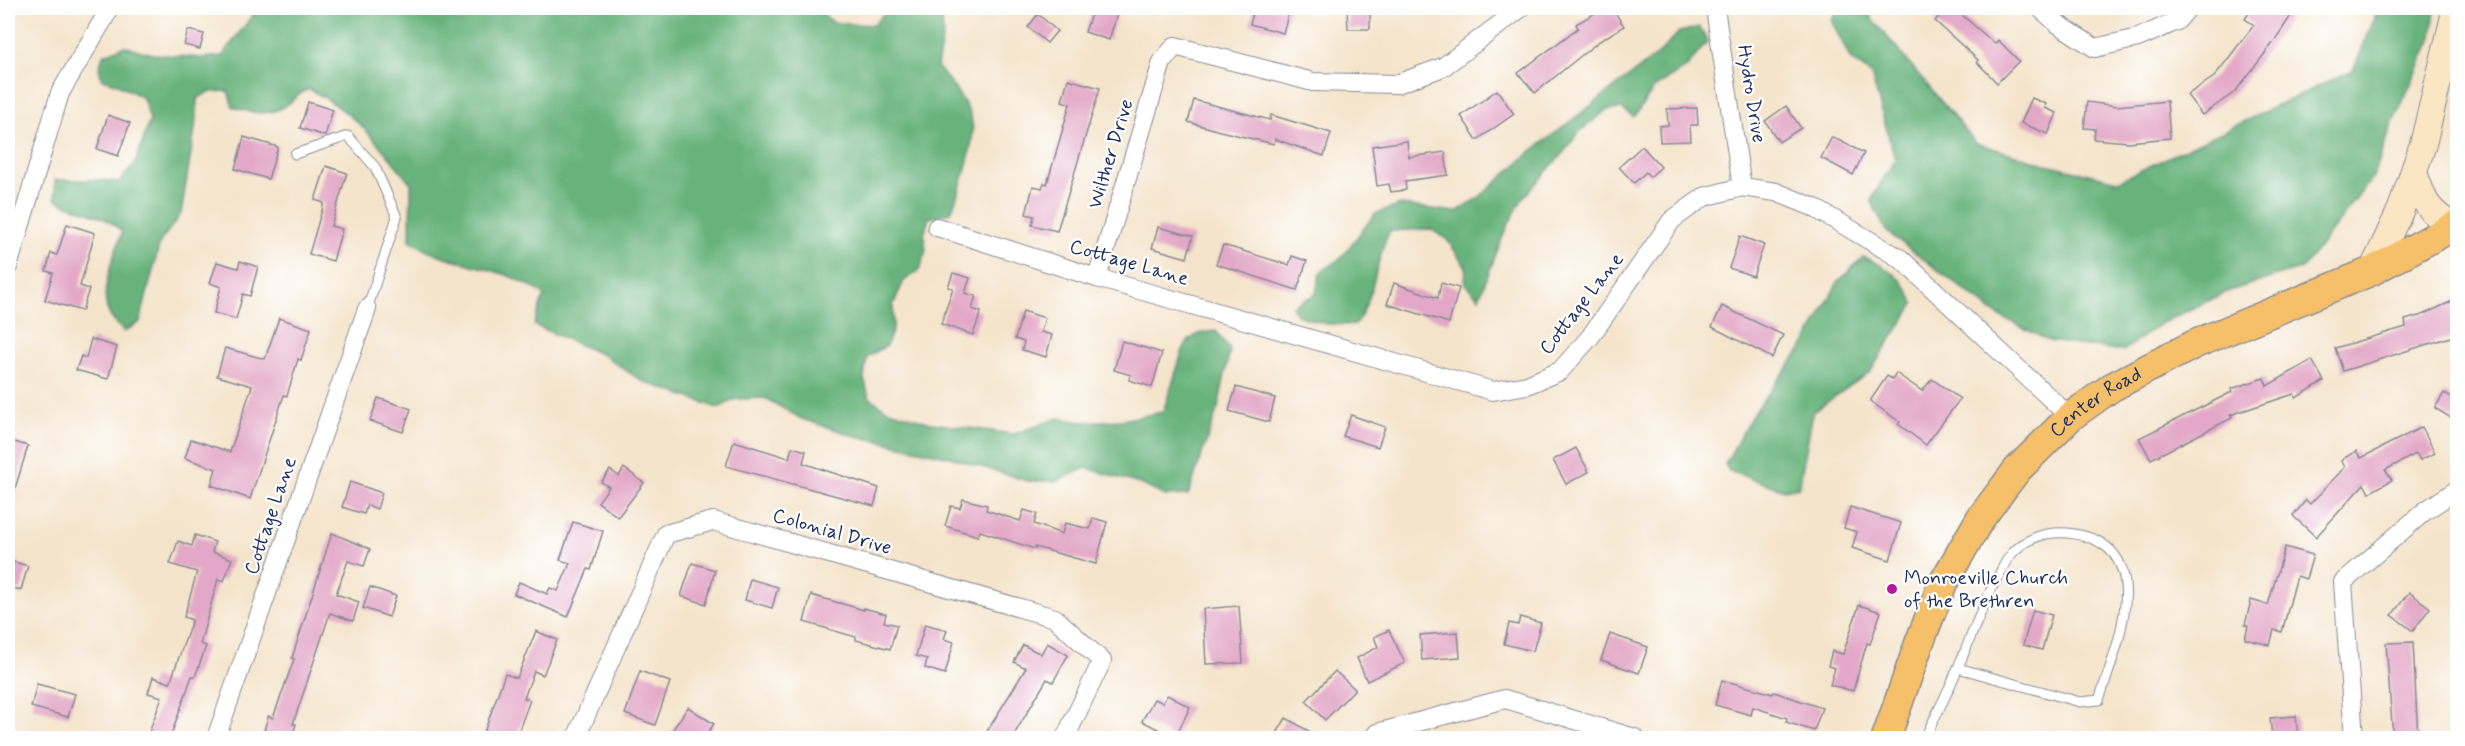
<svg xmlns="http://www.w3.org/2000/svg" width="2465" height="746" font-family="Mynerve,sans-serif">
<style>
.forest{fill:#68b37b;stroke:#42716c;stroke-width:1.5}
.building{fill:#e3a8c7}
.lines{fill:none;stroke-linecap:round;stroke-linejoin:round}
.lane-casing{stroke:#888a94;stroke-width:11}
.street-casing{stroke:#888a94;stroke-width:20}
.secondary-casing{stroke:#888a94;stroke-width:28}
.primary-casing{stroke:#888a94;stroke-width:31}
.lane{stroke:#fff;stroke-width:9}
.street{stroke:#fff;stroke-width:18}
.secondary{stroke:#fbe6c4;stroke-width:26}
.primary{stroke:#f6c06b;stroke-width:28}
.poi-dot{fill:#b5179e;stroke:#fff;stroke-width:2}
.labels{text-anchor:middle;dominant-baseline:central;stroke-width:4.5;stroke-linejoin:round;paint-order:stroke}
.street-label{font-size:20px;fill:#1b2f5e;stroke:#fff}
.poi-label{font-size:20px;fill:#1b2f5e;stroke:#fff;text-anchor:start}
</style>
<rect width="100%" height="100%" fill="#fff"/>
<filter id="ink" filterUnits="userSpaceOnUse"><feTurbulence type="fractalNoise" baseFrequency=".0167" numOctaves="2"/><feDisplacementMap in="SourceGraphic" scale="12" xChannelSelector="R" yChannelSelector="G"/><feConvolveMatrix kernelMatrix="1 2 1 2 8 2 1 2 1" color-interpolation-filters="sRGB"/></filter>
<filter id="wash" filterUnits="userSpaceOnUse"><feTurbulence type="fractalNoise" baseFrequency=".008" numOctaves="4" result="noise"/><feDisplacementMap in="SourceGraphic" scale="24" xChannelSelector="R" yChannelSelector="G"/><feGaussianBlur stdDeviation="1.35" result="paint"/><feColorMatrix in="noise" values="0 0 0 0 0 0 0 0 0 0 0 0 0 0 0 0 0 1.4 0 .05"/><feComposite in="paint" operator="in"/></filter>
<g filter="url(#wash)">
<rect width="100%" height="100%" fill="#f4e4cb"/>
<g class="forest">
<path d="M258 8H816L834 23 874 25 888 8H941L943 34 937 66C949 82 964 98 971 117 978 139 960 190 951 212L929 218 924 235 926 250 920 269 904 281 893 305V330L886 346 867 357 864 378 869 397 886 409 931 423 1014 434 1058 418 1082 422 1121 420 1163 412C1167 400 1171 387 1175 375 1184 348 1183 333 1216 331L1230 350 1218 408 1188 495 1165 496 1143 485 1086 468 1057 481H1027L950 457 852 435 802 419 765 398 736 399 718 408 642 381 603 355 534 325 544 295C505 264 450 268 410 240L411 183C377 143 357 113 309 89 297 94 294 100 285 106 267 117 251 113 233 107L228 91 208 92 197 99V116L181 214 160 242 140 322 124 332C120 327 114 322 111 317 96 294 115 256 122 232 104 212 78 212 55 199V180H100L119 182 135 164 150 120 143 98 120 85 102 79 99 68 103 55 124 46 153 54 203 58 222 56Z"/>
<polygon points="1839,8 1863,8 1976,143 2046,164 2118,181 2353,70 2379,8 2435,8 2432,38 2392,125 2374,176 2303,268 2229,291 2160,324 2123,351 2049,341 1998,315 1886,231 1871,200 1895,159 1871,74 1851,60 1831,20"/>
<path d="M1700 27 1707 42 1687 67 1655 87 1634 117 1622 109 1607 110 1579 132 1564 152 1523 198 1505 231 1479 298 1465 284 1466 267 1446 238 1430 229 1390 231C1374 261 1376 296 1355 325L1326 324 1297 315 1292 306 1316 294 1320 272 1341 258 1375 214 1401 205 1456 212 1476 200 1533 150 1662 51 1679 32Z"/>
<path d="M1863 257C1884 265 1908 280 1914 304L1870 372 1813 412 1799 487 1784 490 1729 471 1725 464 1751 417 1805 344 1838 282Z"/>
</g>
<g id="blocks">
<g class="building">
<polygon points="1093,8 1119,8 1109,40 1085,32"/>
<polygon points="1254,8 1290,8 1283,33 1250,24"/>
<polygon points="1604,8 1612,8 1624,26 1598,42 1535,93 1518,73 1578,28 1576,24"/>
<polygon points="1947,8 1954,8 1995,44 1998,40 2019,61 1997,83 1977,62 1978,60 1935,21"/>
<polygon points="2252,8 2296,8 2273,43 2235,92 2202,115 2187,95 2214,77 2254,25 2245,19"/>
<polygon points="1347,9 1370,9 1370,29 1348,29"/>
<polygon points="1038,14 1057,31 1047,43 1028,27"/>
<polygon points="188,30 204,34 200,49 184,45"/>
<polygon points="1068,79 1100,88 1057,231 1032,225 1034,216 1026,214 1033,186 1042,188 1044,183 1047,184 1070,104 1062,101"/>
<polygon points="1497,90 1514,114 1477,140 1461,116"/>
<polygon points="2032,98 2046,104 2045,108 2057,113 2048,134 2021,123"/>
<polygon points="1194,100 1270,120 1271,115 1331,133 1324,156 1275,139 1274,144 1220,131 1188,122"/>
<polygon points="2167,101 2170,138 2128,142 2094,139 2095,129 2084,128 2087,102 2117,106"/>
<polygon points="308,102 333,110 325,136 300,128"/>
<polygon points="1786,106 1801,128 1779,142 1765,121"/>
<polygon points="1697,108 1698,125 1690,125 1691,141 1660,142 1659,126 1668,125 1667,109"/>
<polygon points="108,115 130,123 118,156 97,149"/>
<polygon points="244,137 278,147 268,179 235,169"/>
<polygon points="1832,137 1864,153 1853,175 1821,158"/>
<polygon points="1407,141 1409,157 1445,152 1448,175 1405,181 1406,190 1391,192 1389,184 1377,186 1372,146"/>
<polygon points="1642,146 1661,167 1650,177 1646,172 1634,183 1619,167"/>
<polygon points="326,166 347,173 331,226 342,229 333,261 309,254 324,203 315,200"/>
<polygon points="67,224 95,233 80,286 89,289 82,311 45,300 53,273 46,271 51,253 57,255"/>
<polygon points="1158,227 1193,236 1187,258 1152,248"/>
<polygon points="1740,236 1764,245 1753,276 1729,268"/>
<polygon points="1223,245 1289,265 1292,256 1307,261 1297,290 1216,264"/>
<polygon points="240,261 258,267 250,296 243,294 236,319 214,313 221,287 210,283 217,262 238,268"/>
<polygon points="953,273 970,278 965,293 976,296 972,309 981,312 973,335 941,324 953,288 948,287"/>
<polygon points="1394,283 1438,298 1441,283 1459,288 1449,323 1387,304"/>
<polygon points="2457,299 2457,335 2343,371 2335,348 2406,327 2405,320 2422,315"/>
<polygon points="1722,306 1783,335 1772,358 1712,327"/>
<polygon points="1023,311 1045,318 1041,332 1052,335 1046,357 1022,350 1024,342 1015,339"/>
<polygon points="279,318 311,329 301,360 298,359 287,396 284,395 250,499 211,485 216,469 185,458 191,439 230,452 252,386 217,376 225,348 265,359"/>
<polygon points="91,339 117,347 108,379 76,370 81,356 86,358"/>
<polygon points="1122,341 1162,353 1152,387 1129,380 1131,375 1114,370"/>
<polygon points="2312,360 2324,381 2296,398 2294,394 2230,415 2232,418 2151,459 2139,438 2232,392 2231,389 2264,378 2267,386"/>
<polygon points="1896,373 1922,391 1932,379 1960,399 1926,445 1898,424 1900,422 1870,401 1887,376 1892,379"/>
<polygon points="1236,387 1275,398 1269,422 1229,411"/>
<polygon points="2444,393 2457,402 2457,422 2435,408"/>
<polygon points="378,398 411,409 403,432 370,421"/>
<polygon points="1351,415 1385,427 1378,447 1343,436"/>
<polygon points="2422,427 2435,453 2420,460 2416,454 2385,470 2392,480 2369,493 2364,484 2316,537 2293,516 2306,500 2310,504 2345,467 2341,460 2356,451 2361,458"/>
<polygon points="8,440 28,446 11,502 8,502"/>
<polygon points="734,441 789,458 792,447 806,451 803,463 879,488 874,506 726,466"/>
<polygon points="1576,448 1589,472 1566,484 1553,460"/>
<polygon points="624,468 644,483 618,517 598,502 609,487 601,482 610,470 619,476"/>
<polygon points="350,482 382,493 377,509 367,505 364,514 342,507"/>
<polygon points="963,499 987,505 986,510 1020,521 1024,510 1037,514 1034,524 1062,534 1065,523 1090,529 1093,518 1107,522 1096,564 1035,547 1035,549 980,531 978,536 945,526 951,506 960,508"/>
<polygon points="1850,507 1901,523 1890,560 1852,548 1857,532 1844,528"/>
<polygon points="573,522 603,531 591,570 588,569 568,617 514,594 519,582 547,594 550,588 558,591 570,563 560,560"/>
<polygon points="332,533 370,549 364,566 348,561 336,594 359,602 353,621 330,613 293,724 296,724 292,738 262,738 268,716 273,718 294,659 292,658"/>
<polygon points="195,535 215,542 212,552 232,559 224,581 218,579 200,644 206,646 195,677 192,676 170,738 147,738 162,697 148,693 153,677 170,683 192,620 184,617 197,572 170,564 178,541 192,546"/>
<polygon points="2285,547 2313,555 2306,579 2297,576 2282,632 2274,630 2270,645 2245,639 2248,626 2245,625 2251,600 2268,605"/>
<polygon points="8,560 28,566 21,590 8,587"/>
<polygon points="692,563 715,570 706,604 681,596"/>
<polygon points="750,579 778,587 772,608 745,600"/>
<polygon points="370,587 396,596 389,617 363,608"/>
<polygon points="2409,592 2430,608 2413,631 2392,615"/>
<polygon points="811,595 864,610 864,608 886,614 884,622 897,625 890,649 856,640 856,637 804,622"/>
<polygon points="1859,605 1881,612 1870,644 1867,643 1853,691 1830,685 1835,668 1828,666 1832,651 1843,654"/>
<polygon points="1239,606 1243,663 1206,664 1203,609"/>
<polygon points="2033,610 2052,615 2042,650 2023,645"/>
<polygon points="1520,617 1541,623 1533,651 1504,644 1509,623 1518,625"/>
<polygon points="925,624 947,630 944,639 954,642 945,674 925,668 927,659 916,656"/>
<polygon points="1389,630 1405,663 1367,681 1357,658 1378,647 1374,637"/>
<polygon points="536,631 557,640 543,675 534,671 524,698 530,700 516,738 482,738 505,674 517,678"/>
<polygon points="1458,632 1460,657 1422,660 1420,635"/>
<polygon points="1610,634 1648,647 1639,673 1601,660"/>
<polygon points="2413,642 2418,738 2393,738 2386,643"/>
<polygon points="1047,643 1068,655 1053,682 1047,679 1012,738 983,738 1026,668 1014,662 1023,645 1041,654"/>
<polygon points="640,671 670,682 655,725 625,714"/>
<polygon points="1335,671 1355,689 1325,720 1306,701"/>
<polygon points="1722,680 1773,694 1774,692 1822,708 1814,731 1786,722 1787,718 1753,707 1751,715 1715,705"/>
<polygon points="37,684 75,694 68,717 31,707"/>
<polygon points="1167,695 1190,707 1175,738 1142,721 1154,699 1163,703"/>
<polygon points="688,707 714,724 704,738 667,738"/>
<polygon points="2296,716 2298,738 2272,738 2270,718"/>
<polygon points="1286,718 1321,738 1274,738"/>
</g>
</g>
</g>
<g filter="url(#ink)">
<use href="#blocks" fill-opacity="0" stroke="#888a94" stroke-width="1.5"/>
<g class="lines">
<g class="lane-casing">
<g id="lane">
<polyline points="295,154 348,136 375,167 397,217 367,309"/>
<path d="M1925 738C1935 716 1947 695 1956 672 1970 641 1980 610 1996 580 2001 572 2004 563 2010 556 2023 539 2046 531 2067 533 2161 542 2118 643 2099 700L2080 702 1958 668"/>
</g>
</g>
<g class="street-casing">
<g id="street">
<polyline points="1715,8 1742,187"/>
<polyline points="2040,8 2058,24 2095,48 2138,38 2177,21 2188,8"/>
<polyline points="937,227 1097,278 1493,391 1527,385 1560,371 1590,337 1672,220 1704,197 1742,187 1776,192 1813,207 1901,259 2070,417"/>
<polyline points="8,267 60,93 106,15 107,8"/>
<polyline points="1097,278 1162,62 1175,46 1313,82 1397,84 1443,67 1521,8"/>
<polyline points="216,738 367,309"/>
<polyline points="576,738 666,534 713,521 1055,618 1102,661 1065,738"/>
<polyline points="1373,738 1377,733 1505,699 1635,738"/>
<polyline points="2354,738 2343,582 2425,511 2458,489"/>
</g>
</g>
<g class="secondary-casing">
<g id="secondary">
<path d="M2414 172C2424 202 2426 210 2454 227"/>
<polyline points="2372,271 2401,209 2423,144 2456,8"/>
</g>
</g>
<g class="primary-casing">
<g id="primary">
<path id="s1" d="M1886 738 1920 641 1943 583 1980 519 2017 470 2070 417 2112 387 2195 344 2372 271 2458 224"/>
</g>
</g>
<use href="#lane" class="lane"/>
<use href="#street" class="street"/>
<use href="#secondary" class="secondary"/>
<use href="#primary" class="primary"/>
</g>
</g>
<circle class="poi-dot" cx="1892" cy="589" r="6"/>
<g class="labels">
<g class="street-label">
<text transform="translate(1751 94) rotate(81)">Hydro Drive</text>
<text transform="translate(1111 154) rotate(-73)">Wilther Drive</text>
<text transform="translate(1129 263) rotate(16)">Cottage Lane</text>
<text transform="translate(1582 304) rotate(-52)">Cottage Lane</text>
<text stroke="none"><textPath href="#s1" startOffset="405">Center Road</textPath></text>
<text transform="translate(271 516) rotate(-71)">Cottage Lane</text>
<text transform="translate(832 532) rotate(16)">Colonial Drive</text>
</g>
<g class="poi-label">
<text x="1904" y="578">Monroeville Church<tspan x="1904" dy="23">of the Brethren</tspan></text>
</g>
</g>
<rect width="2465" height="746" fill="none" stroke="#fff" stroke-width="30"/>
</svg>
